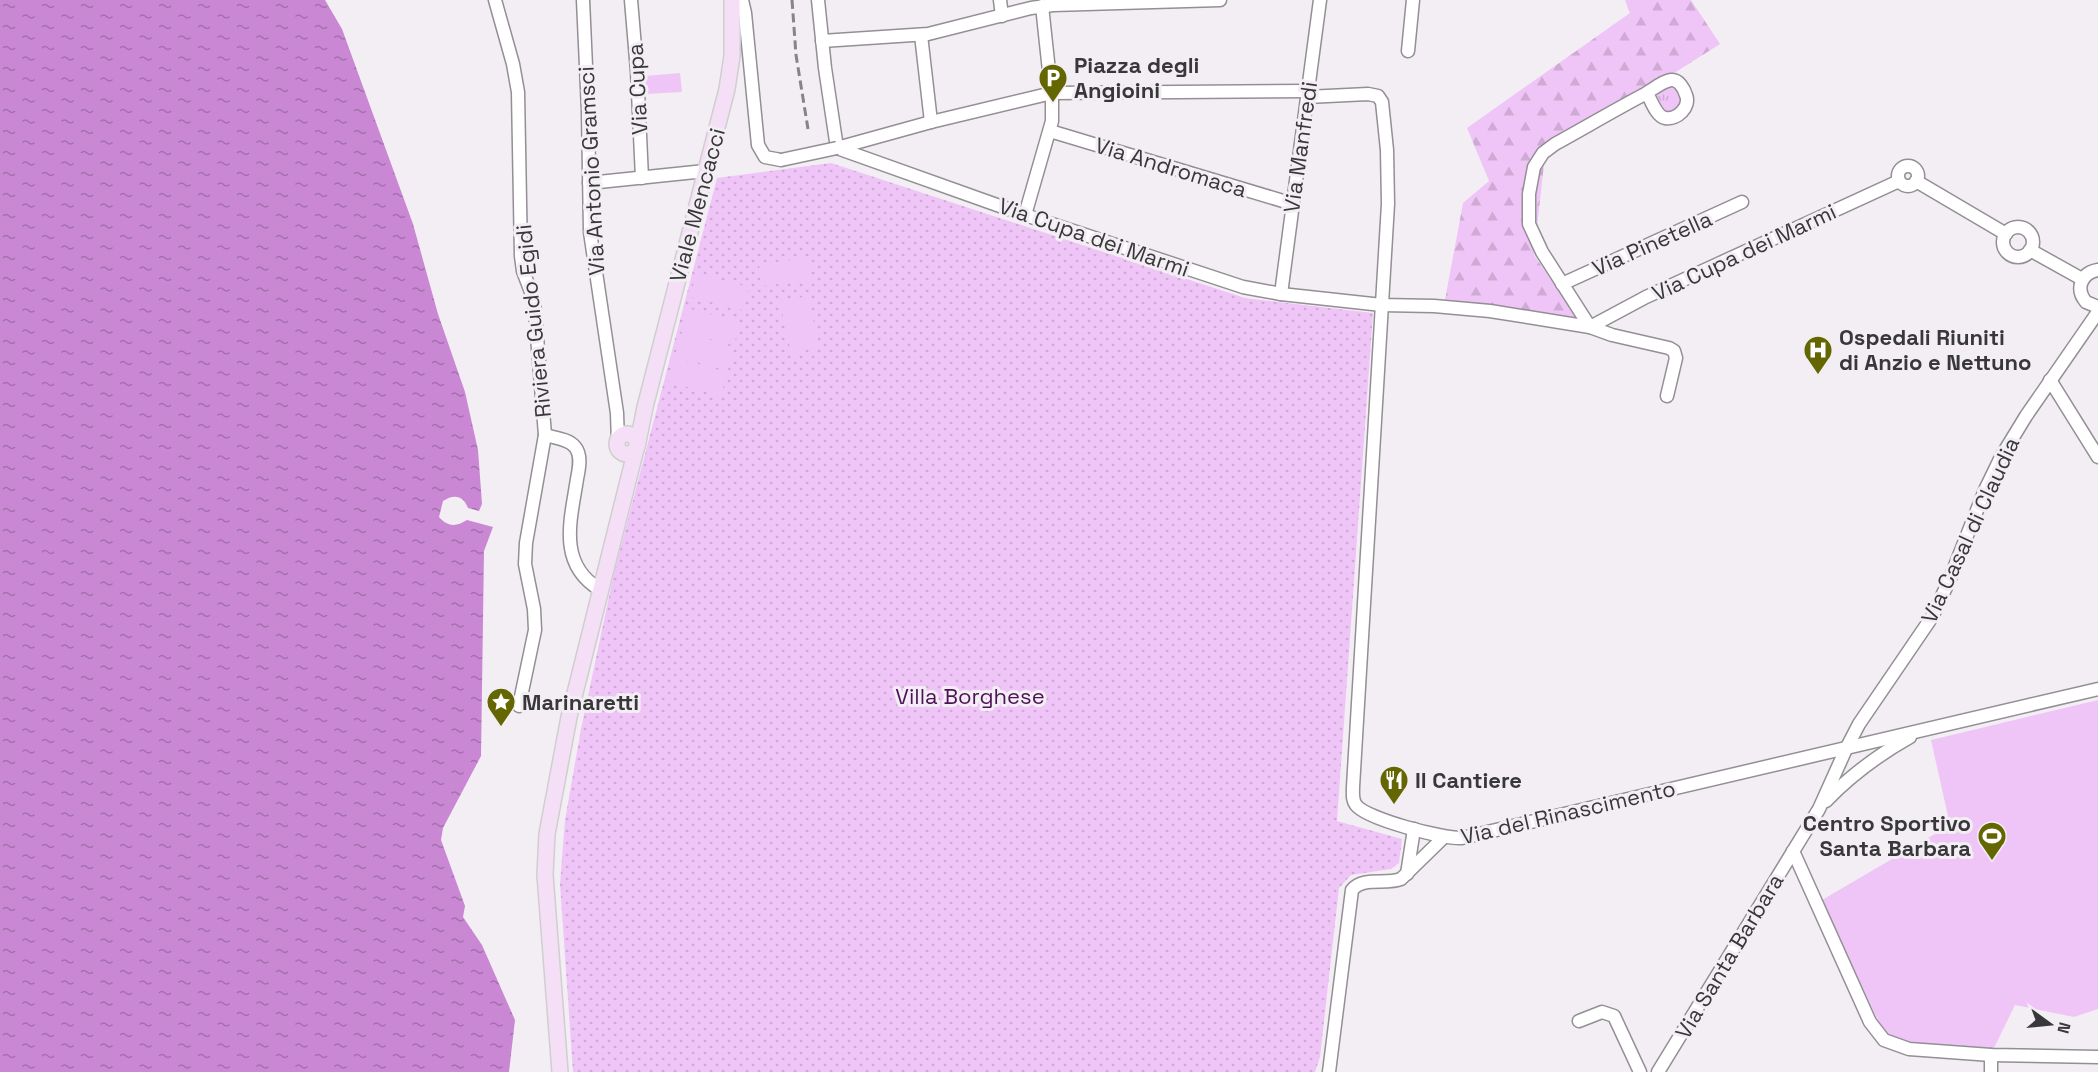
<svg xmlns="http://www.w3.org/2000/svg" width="2098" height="1072" font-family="'Space Grotesk',sans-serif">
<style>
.grass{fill:url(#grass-tufts)}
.forest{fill:url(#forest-firs)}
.park{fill:url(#park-dots)}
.pitch{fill:#efc5f7}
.water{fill:url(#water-ripples)}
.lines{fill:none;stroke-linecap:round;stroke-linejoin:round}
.minor-casing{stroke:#938f94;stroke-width:15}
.major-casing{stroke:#cfcfcf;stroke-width:18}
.minor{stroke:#fff;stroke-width:12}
.major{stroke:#f4dff7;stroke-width:15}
.rail{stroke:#868487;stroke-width:3;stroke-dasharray:9 4.5;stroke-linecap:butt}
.minor-bridge-casing{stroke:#938f94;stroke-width:15;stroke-linecap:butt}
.minor-bridge{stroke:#fff;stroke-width:12}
.labels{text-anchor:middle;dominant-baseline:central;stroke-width:6;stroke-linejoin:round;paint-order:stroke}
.poi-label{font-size:22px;font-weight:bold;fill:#383739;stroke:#f3eef4;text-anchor:start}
.street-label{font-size:22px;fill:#383739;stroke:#f3eef4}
.park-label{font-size:22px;fill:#4e1158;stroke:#f3eef4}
</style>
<defs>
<pattern id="grass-tufts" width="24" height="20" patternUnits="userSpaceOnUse" patternTransform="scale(1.5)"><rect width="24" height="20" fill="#efc5f7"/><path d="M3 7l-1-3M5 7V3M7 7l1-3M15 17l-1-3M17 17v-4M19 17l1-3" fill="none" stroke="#ceaad4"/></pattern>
<pattern id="forest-firs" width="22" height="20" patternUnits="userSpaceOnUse" patternTransform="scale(1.5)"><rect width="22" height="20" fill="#efc5f7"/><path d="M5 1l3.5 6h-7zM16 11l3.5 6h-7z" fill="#ceaad4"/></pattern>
<pattern id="park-dots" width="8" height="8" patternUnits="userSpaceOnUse" patternTransform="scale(1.5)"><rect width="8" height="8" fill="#efc5f7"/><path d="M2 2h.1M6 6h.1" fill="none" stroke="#ceaad4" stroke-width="1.8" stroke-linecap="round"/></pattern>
<pattern id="water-ripples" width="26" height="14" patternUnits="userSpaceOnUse" patternTransform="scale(1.5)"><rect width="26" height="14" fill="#c987d4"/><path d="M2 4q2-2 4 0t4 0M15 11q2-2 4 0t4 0" fill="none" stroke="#a46fad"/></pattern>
</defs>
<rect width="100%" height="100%" fill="#f3eef4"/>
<path class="grass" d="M1669 86C1677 87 1683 99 1682 107L1669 114 1664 112 1656 97 1658 92Z"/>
<polygon class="forest" points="1625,0 1691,0 1720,44 1545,155 1534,255 1579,321 1445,300 1463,203 1489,181 1467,128 1630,13"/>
<polygon class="park" points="831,163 1245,298 1373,313 1337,821 1402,839 1399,863 1391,869 1351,875 1339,888 1320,1057 1315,1072 573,1072 560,884 565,820 581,729 614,573 717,178"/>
<g class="pitch">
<polygon points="680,73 682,92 646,94 645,76"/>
<polygon points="808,258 811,280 761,286 759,264"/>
<polygon points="696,274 749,287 743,310 690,297"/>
<polygon points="808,296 819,347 791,353 780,302"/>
<polygon points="687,308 740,322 734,345 681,332"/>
<polygon points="681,333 734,347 728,370 675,357"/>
<polygon points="674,359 727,372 721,396 668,382"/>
<polygon points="2098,700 2098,1009 2074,1017 2015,1005 1994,1048 1898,1042 1881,1027 1822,900 1950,825 1931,740"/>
</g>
<path class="water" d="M0 0H325L342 29 413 224 438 314 465 392 478 450 482 504 479 511 468 508C463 495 454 494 443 501L439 517C448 527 456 527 467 520L493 527 484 551 481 756 443 828 441 840 465 906 463 917 482 945 515 1020 509 1072H0Z"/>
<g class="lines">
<g class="minor-casing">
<g id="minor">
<polyline points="495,0 513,64 518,92 521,256 523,271 534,300 545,435 526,543 525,564 534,609 535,630 519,706"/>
<polyline points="583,0 588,111 590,232 617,413 618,443"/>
<polyline points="631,0 637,71 642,178"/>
<polyline points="742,0 745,13 758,145 765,157 781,160"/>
<polyline points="818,0 825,68 837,148"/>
<polyline points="1000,0 1002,16"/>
<polyline points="921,35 931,122"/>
<polyline points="822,41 928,34 1031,8 1053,5 1220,0"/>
<polyline points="1408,51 1413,0"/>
<path d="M1647 93C1651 100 1656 116 1665 118 1677 120 1691 107 1686 95 1684 89 1679 79 1671 80 1662 81 1651 91 1643 95 1613 111 1584 128 1555 144L1543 153 1534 167 1529 194V224L1542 252 1590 327 1646 297 1899 181"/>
<path d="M1307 97 1368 94 1378 96 1382 102 1387 150 1388 204 1353 787C1353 794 1352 800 1356 805 1366 819 1444 839 1462 838L2098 689"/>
<polyline points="1050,131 1293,204"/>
<polyline points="837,148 1025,215 1243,287 1281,294 1382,305 1434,306 1490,311 1590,327 1612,335 1669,348 1674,351 1676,358 1667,396"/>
<polyline points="837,148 931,122 1052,93 1308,91"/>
<circle cx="1908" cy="176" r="10"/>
<polyline points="1916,181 2006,234"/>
<polyline points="589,183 705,171"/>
<polyline points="1025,215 1052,121 1052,99 1042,6"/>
<circle cx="2018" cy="242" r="15"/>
<polyline points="2030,250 2082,279"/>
<path d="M2098 270C2081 273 2075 289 2086 302L2098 307"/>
<polyline points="1562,284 1742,202"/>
<polyline points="1281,294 1320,0"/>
<polyline points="2050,380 2098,457"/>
<path d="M545 435C555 438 569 439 575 447 582 455 579 469 577 479 571 519 557 563 599 589"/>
<path d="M1826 801C1851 775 1878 755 1910 737"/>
<polyline points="1793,851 1870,1022 1884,1040 1909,1049 1991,1055 2098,1057"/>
<polyline points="1407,874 1414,829"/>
<polyline points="1579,1021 1602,1012 1614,1016 1640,1072"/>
<polyline points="1991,1055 1991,1072"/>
<path d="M1329 1072 1352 890C1363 876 1386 885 1401 879L1444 837"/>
<polyline points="1658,1072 1819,809 1846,749 1859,724 1932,617 1949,581 1985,490 2001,457 2026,416 2098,312"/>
</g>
</g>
<g class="major-casing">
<g id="major">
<circle cx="627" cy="444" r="10"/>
<polyline points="637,447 645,407 727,89 732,56 732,0"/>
<polyline points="560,1072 545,875 547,834 569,717 636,449"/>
</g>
</g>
<use href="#minor" class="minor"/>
<use href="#major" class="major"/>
<polyline class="rail" points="792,0 796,55 808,129"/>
<g class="minor-bridge-casing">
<polyline id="minor-bridge" points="781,160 837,148"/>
</g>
<use href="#minor-bridge" class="minor-bridge"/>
</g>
<defs>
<g id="parking-pin" transform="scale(1.5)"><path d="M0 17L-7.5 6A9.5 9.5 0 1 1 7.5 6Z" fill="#646602" stroke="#f3eef4"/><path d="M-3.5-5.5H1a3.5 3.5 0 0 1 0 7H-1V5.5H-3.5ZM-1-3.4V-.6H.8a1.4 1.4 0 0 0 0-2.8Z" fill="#fff"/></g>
<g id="hospital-pin" transform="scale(1.5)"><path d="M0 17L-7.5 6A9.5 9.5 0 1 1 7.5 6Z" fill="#646602" stroke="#f3eef4"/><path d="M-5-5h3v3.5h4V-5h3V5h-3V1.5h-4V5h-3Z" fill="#fff"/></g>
<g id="sight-pin" transform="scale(1.5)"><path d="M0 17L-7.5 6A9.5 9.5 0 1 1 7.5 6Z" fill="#646602" stroke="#f3eef4"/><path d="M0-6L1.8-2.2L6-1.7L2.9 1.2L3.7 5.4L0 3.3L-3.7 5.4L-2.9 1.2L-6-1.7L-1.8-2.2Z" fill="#fff"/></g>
<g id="restaurant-pin" transform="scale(1.5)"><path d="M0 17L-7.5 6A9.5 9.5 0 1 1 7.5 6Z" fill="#646602" stroke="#f3eef4"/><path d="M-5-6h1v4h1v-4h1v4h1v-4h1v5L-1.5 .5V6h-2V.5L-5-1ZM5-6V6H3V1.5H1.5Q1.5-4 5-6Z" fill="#fff"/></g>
<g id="stadium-pin" transform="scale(1.5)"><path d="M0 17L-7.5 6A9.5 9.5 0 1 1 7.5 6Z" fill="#646602" stroke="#f3eef4"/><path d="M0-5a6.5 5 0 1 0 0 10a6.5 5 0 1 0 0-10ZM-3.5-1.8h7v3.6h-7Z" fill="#fff"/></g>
</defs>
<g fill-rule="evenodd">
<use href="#parking-pin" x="1053" y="78"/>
<use href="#hospital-pin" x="1818" y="350"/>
<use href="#sight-pin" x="501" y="702"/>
<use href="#restaurant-pin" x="1394" y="780"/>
<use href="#stadium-pin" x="1992" y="836"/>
</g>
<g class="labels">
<g class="poi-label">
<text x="1074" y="65">Piazza degli<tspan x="1074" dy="25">Angioini</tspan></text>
<text x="1839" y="337">Ospedali Riuniti<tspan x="1839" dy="25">di Anzio e Nettuno</tspan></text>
<text x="522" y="702">Marinaretti</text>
<text x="1415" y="780">Il Cantiere</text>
<text x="1971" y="823" text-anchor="end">Centro Sportivo<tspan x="1971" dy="25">Santa Barbara</tspan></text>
</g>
<g class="street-label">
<text transform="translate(637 89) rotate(-93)">Via Cupa</text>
<text transform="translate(1300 147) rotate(-82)">Via Manfredi</text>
<text transform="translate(1171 167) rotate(17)">Via Andromaca</text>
<text transform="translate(591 171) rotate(-93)">Via Antonio Gramsci</text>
<text transform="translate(697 205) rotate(-75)">Viale Mencacci</text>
<text transform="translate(1094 237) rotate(19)">Via Cupa dei Marmi</text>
<text transform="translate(1652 243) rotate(-24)">Via Pinetella</text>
<text transform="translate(1744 252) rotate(-25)">Via Cupa dei Marmi</text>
<text transform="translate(533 321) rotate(-96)">Riviera Guido Egidi</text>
<text transform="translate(1970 530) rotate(-65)">Via Casal di Claudia</text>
<text transform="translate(1568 812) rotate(-13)">Via del Rinascimento</text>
<text transform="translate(1729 956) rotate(-59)">Via Santa Barbara</text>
</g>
<g class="park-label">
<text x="970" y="696">Villa Borghese</text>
</g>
</g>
<g transform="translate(2050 1024) rotate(105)" stroke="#f3eef4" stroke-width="4.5" paint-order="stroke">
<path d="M0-4.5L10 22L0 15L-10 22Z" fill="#383739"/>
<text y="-9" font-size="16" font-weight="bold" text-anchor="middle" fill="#383739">N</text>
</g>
</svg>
